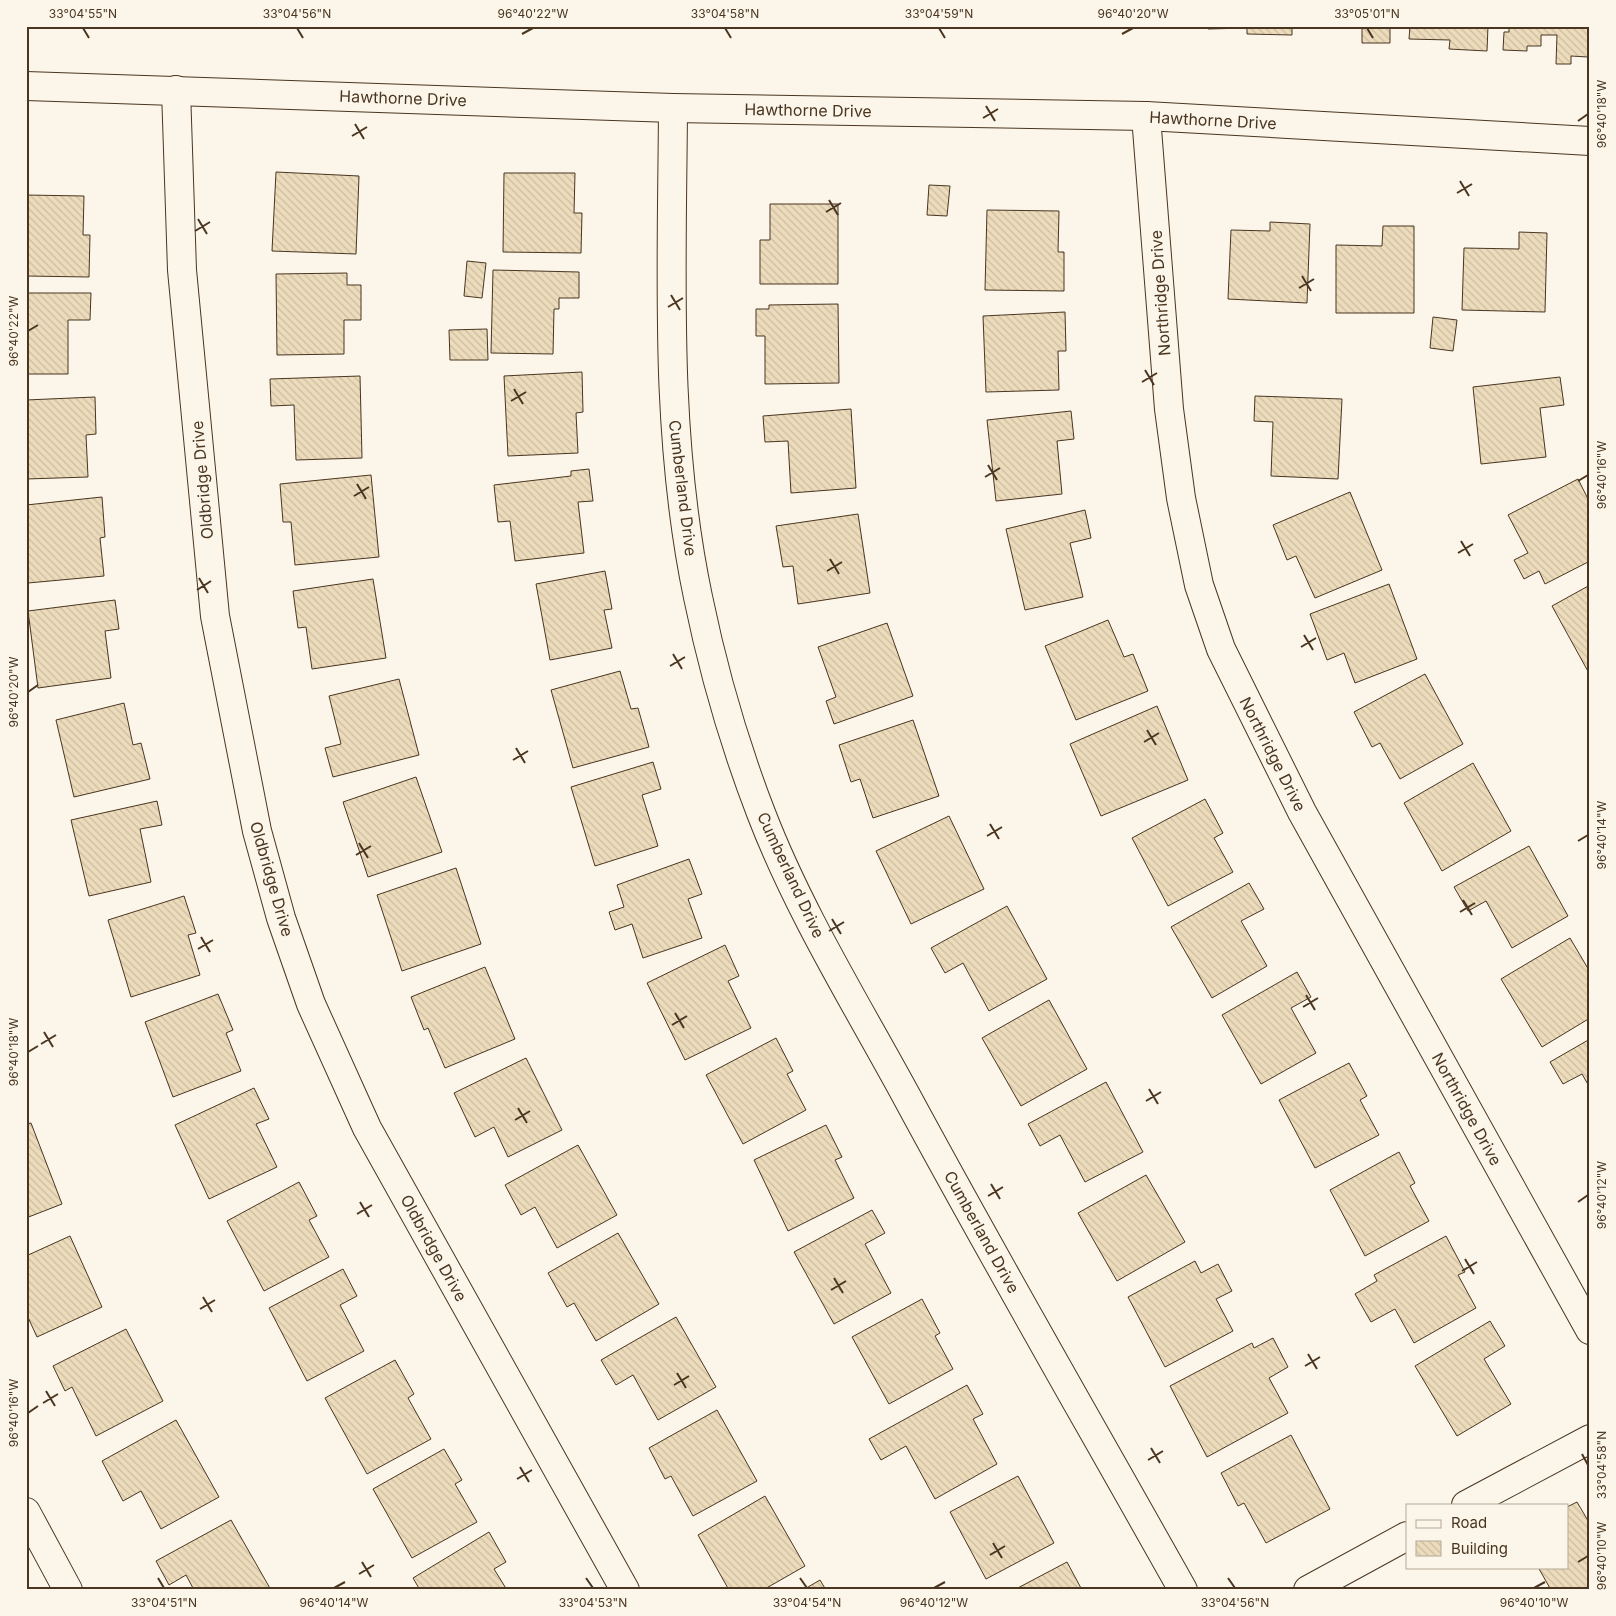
<svg xmlns="http://www.w3.org/2000/svg" width="1616" height="1616" font-family="Inter,sans-serif">
<style>
.building{fill:url(#building-back-hatch);stroke:#4a3520}
.lines{fill:none;stroke-linecap:round;stroke-linejoin:round}
.street-casing{stroke:#4a3520;stroke-width:30}
.street{stroke:#fbf6e9;stroke-width:28}
.ticks{fill:none;stroke:#4a3520;stroke-width:2}
.labels{text-anchor:middle;dominant-baseline:central;stroke-width:4;stroke-linejoin:round;paint-order:stroke}
.street-label{font-size:16px;fill:#4a3520;stroke:#fbf6e9}
.neatline{fill:none;stroke:#4a3520;stroke-width:2}
.ticks-label{font-size:12px;text-anchor:middle;fill:#4a3520}
</style>
<defs>
<pattern id="building-back-hatch" width="6" height="6" patternUnits="userSpaceOnUse" patternTransform="scale(1.25)"><rect width="6" height="6" fill="#ecdcbc"/><path d="M-1 5l2 2M0 0l6 6M5-1l2 2" fill="none" stroke="#ccbda1"/></pattern>
</defs>
<rect width="100%" height="100%" fill="#fbf6e9"/>
<g class="building">
<polygon points="1208,26 1292,26 1292,35 1247,34 1247,28 1208,29"/>
<polygon points="1311,26 1390,26 1390,43 1362,43 1362,28"/>
<polygon points="1410,26 1488,26 1487,51 1449,49 1450,40 1409,39"/>
<polygon points="1509,26 1589,26 1588,57 1571,56 1571,64 1556,64 1557,35 1541,35 1541,46 1527,46 1527,51 1503,50 1504,32 1509,32"/>
<polygon points="276,172 359,176 356,254 272,251"/>
<polygon points="504,173 575,173 574,213 582,213 581,253 503,252"/>
<polygon points="929,185 950,186 947,216 927,215"/>
<polygon points="26,195 84,196 83,235 90,235 89,277 26,276"/>
<polygon points="770,204 838,204 838,284 760,284 760,240 770,240"/>
<polygon points="987,210 1059,211 1058,252 1064,252 1064,291 985,290"/>
<polygon points="1270,222 1310,224 1307,303 1228,299 1231,230 1270,231"/>
<polygon points="1383,226 1414,226 1414,313 1336,313 1336,245 1382,246"/>
<polygon points="1519,232 1547,233 1545,312 1462,310 1464,248 1519,249"/>
<polygon points="467,261 486,263 482,298 464,296"/>
<polygon points="493,270 579,272 579,298 559,298 559,309 554,309 553,354 491,353"/>
<polygon points="347,273 347,285 361,285 361,320 344,320 344,354 277,355 276,274"/>
<polygon points="26,293 91,293 90,320 68,320 68,374 26,374"/>
<polygon points="838,304 839,383 765,384 765,336 756,336 756,309 769,309 769,305"/>
<polygon points="1065,312 1066,351 1058,351 1059,390 986,392 983,316"/>
<polygon points="1433,317 1457,320 1453,351 1430,348"/>
<polygon points="487,329 488,360 450,360 449,330"/>
<polygon points="582,372 583,412 576,413 578,453 508,456 504,376"/>
<polygon points="360,376 362,458 296,460 294,405 271,406 270,379"/>
<polygon points="1560,377 1564,405 1540,408 1546,457 1481,464 1473,387"/>
<polygon points="1255,396 1342,399 1338,479 1271,476 1273,422 1254,421"/>
<polygon points="95,397 96,434 86,435 88,477 26,479 26,400"/>
<polygon points="851,409 856,488 791,493 788,441 765,442 763,416"/>
<polygon points="1071,411 1074,439 1057,441 1062,494 996,501 987,420"/>
<polygon points="589,469 593,501 578,502 584,553 515,561 510,521 498,522 494,485 571,476 571,471"/>
<polygon points="371,475 379,557 295,565 291,522 283,522 280,484"/>
<polygon points="1578,479 1590,503 1590,561 1545,584 1539,571 1524,579 1514,560 1528,553 1508,515"/>
<polygon points="1350,492 1382,570 1315,598 1296,556 1287,560 1273,525"/>
<polygon points="102,497 105,537 100,538 104,576 28,583 26,505"/>
<polygon points="1085,510 1091,538 1070,543 1083,597 1025,610 1006,529"/>
<polygon points="858,514 870,593 798,604 793,566 783,567 776,526"/>
<polygon points="605,571 612,609 604,610 612,648 550,660 536,584"/>
<polygon points="373,579 386,658 312,669 306,627 298,628 293,591"/>
<polygon points="1389,584 1417,659 1355,683 1344,653 1327,660 1310,614"/>
<polygon points="1590,585 1590,675 1552,606"/>
<polygon points="115,600 119,629 105,631 111,678 38,688 28,611"/>
<polygon points="1108,620 1124,657 1133,654 1148,691 1076,720 1045,646"/>
<polygon points="887,623 913,696 834,724 826,701 836,697 818,647"/>
<polygon points="620,671 631,709 638,708 649,747 573,768 551,690"/>
<polygon points="1425,674 1463,744 1400,779 1380,743 1372,747 1354,712"/>
<polygon points="399,679 419,755 333,777 325,748 341,744 329,696"/>
<polygon points="124,703 133,745 141,743 150,779 74,797 56,720"/>
<polygon points="1157,706 1188,780 1101,816 1070,744"/>
<polygon points="913,720 939,796 873,818 860,779 851,782 839,745"/>
<polygon points="653,762 661,789 642,795 658,846 595,866 571,787"/>
<polygon points="1473,763 1511,831 1442,871 1404,803"/>
<polygon points="416,777 442,852 368,877 343,802"/>
<polygon points="1205,799 1223,833 1214,838 1233,872 1168,906 1132,838"/>
<polygon points="157,801 162,825 140,829 151,882 89,896 71,820"/>
<polygon points="949,816 984,889 911,924 876,851"/>
<polygon points="1529,846 1568,916 1512,948 1486,901 1468,911 1454,887"/>
<polygon points="689,859 702,894 688,899 702,938 643,958 632,924 615,930 609,912 624,907 617,885"/>
<polygon points="456,868 481,944 402,971 377,895"/>
<polygon points="1249,883 1264,909 1241,921 1267,966 1212,998 1171,927"/>
<polygon points="184,896 196,933 188,935 200,975 131,997 108,920"/>
<polygon points="1007,906 1047,979 989,1011 963,963 945,973 931,948"/>
<polygon points="1570,938 1590,972 1590,1018 1542,1047 1501,979"/>
<polygon points="725,945 739,976 728,981 751,1028 685,1060 647,983"/>
<polygon points="485,967 515,1039 445,1068 428,1028 424,1030 411,997"/>
<polygon points="1297,972 1311,997 1291,1008 1316,1053 1261,1084 1222,1015"/>
<polygon points="218,994 233,1030 226,1033 241,1071 173,1097 145,1022"/>
<polygon points="1049,1000 1087,1069 1021,1106 982,1038"/>
<polygon points="776,1038 793,1071 787,1074 806,1110 743,1144 706,1075"/>
<polygon points="1590,1039 1590,1088 1582,1074 1563,1084 1550,1062"/>
<polygon points="526,1058 562,1130 508,1157 494,1127 475,1137 454,1093"/>
<polygon points="1349,1063 1367,1096 1360,1100 1379,1135 1315,1168 1279,1100"/>
<polygon points="1106,1082 1143,1152 1085,1182 1060,1135 1040,1146 1028,1124"/>
<polygon points="254,1088 269,1119 256,1124 277,1167 209,1199 175,1125"/>
<polygon points="31,1123 62,1204 26,1218 26,1124"/>
<polygon points="826,1125 842,1157 835,1160 854,1198 788,1231 754,1160"/>
<polygon points="578,1145 617,1215 557,1248 535,1207 521,1215 505,1185"/>
<polygon points="1399,1152 1415,1183 1410,1186 1429,1221 1365,1256 1330,1190"/>
<polygon points="1146,1175 1185,1242 1117,1281 1078,1213"/>
<polygon points="299,1182 317,1216 309,1220 329,1257 264,1291 227,1221"/>
<polygon points="872,1210 885,1233 865,1244 891,1293 834,1324 794,1252"/>
<polygon points="618,1233 659,1304 596,1341 574,1303 567,1307 548,1273"/>
<polygon points="70,1236 102,1307 37,1337 26,1313 26,1256"/>
<polygon points="1446,1236 1465,1272 1458,1275 1476,1308 1414,1343 1395,1309 1371,1322 1355,1294 1377,1281 1374,1275"/>
<polygon points="1195,1261 1201,1273 1218,1264 1232,1291 1216,1299 1233,1331 1165,1367 1128,1297"/>
<polygon points="343,1269 357,1296 340,1305 364,1351 307,1381 269,1308"/>
<polygon points="922,1299 940,1333 935,1336 953,1369 889,1404 852,1337"/>
<polygon points="676,1317 716,1387 658,1420 633,1375 616,1385 601,1360"/>
<polygon points="1490,1321 1505,1346 1484,1359 1511,1404 1457,1436 1415,1366"/>
<polygon points="126,1329 163,1401 96,1436 72,1387 65,1391 53,1366"/>
<polygon points="1273,1338 1288,1367 1269,1378 1288,1413 1207,1457 1170,1386 1252,1343 1254,1348"/>
<polygon points="395,1360 414,1394 408,1398 431,1439 367,1474 325,1398"/>
<polygon points="967,1385 983,1414 973,1419 997,1464 935,1499 906,1446 881,1460 869,1439"/>
<polygon points="717,1410 757,1481 693,1516 671,1476 665,1479 649,1448"/>
<polygon points="176,1420 219,1497 161,1529 141,1491 123,1501 102,1461"/>
<polygon points="1291,1435 1330,1509 1266,1543 1244,1503 1238,1506 1221,1473"/>
<polygon points="444,1449 462,1480 455,1484 477,1522 412,1558 373,1489"/>
<polygon points="1018,1476 1054,1543 986,1579 950,1512"/>
<polygon points="765,1496 805,1566 763,1590 729,1590 698,1535"/>
<polygon points="1577,1502 1590,1524 1590,1589 1551,1590 1538,1567 1567,1567 1567,1507"/>
<polygon points="231,1520 271,1590 194,1590 186,1575 169,1585 156,1561"/>
<polygon points="489,1532 506,1562 494,1569 507,1590 420,1590 413,1578"/>
<polygon points="1067,1562 1082,1590 1014,1590"/>
<polygon points="820,1580 826,1590 803,1590"/>
</g>
<g class="lines">
<g class="street-casing">
<g id="street">
<polyline points="26,86 673,108 1146,116 1590,141"/>
<polyline points="176,90 182,270 215,616 257,831 281,918 311,1004 367,1128 625,1590"/>
<path d="M673 108C672 272 664 435 698 597 713 670 734 743 761 813 799 912 857 1005 908 1099 997 1264 1091 1426 1183 1590"/>
<polyline points="1146,116 1169,409 1181,498 1199,585 1221,649 1302,812 1590,1330"/>
<polyline points="1466,1505 1590,1439"/>
<polyline points="26,1512 68,1590"/>
<polyline points="1308,1590 1407,1536"/>
</g>
</g>
<use href="#street" class="street"/>
</g>
<path class="ticks" d="M83 28 89 38M297 28 303 38M725 28 731 38M939 28 945 38M1367 28 1373 38M522 34 533 28M1122 34 1133 28M986 106 995 121M983 118 998 109M1578 121 1588 114M355 124 364 139M352 136 367 127M1460 181 1469 196M1457 193 1472 184M829 200 838 215M826 212 841 203M198 219 207 234M195 231 210 222M1302 276 1311 291M1299 288 1314 279M671 295 680 310M668 307 683 298M28 331 38 325M1145 370 1154 385M1142 382 1157 373M514 389 523 404M511 401 526 392M988 465 997 480M985 477 1000 468M1578 481 1588 475M357 484 366 499M354 496 369 487M1461 541 1470 556M1458 553 1473 544M830 559 839 574M827 571 842 562M199 578 208 593M197 590 211 581M1304 635 1313 650M1301 647 1316 638M673 654 682 669M670 666 685 657M28 692 38 685M1147 730 1156 745M1144 742 1159 733M516 748 525 763M513 760 528 751M990 824 999 839M987 836 1002 827M1578 841 1588 835M359 843 368 858M356 855 371 846M1463 900 1472 915M1460 912 1475 903M832 919 841 934M829 931 844 922M201 937 210 952M198 949 213 940M1306 995 1315 1010M1303 1007 1318 998M675 1013 684 1028M672 1025 687 1016M44 1032 53 1047M41 1044 56 1035M28 1052 38 1046M1149 1089 1158 1104M1146 1101 1161 1092M518 1108 527 1123M515 1120 530 1111M991 1184 1000 1199M988 1196 1003 1187M360 1202 369 1217M1578 1202 1588 1195M357 1214 372 1205M1465 1259 1474 1274M1462 1271 1477 1262M834 1278 843 1293M831 1290 846 1281M203 1297 212 1312M200 1309 215 1300M1308 1354 1317 1369M1305 1366 1320 1357M677 1373 686 1388M674 1385 689 1376M46 1391 55 1406M43 1403 58 1394M28 1413 38 1406M1151 1448 1160 1463M1582 1454 1588 1465M1148 1460 1163 1451M520 1467 529 1482M517 1479 532 1470M993 1543 1002 1558M990 1555 1005 1546M362 1562 371 1577M1578 1562 1588 1556M359 1574 374 1565M158 1578 164 1588M586 1578 593 1588M800 1578 807 1588M1228 1578 1235 1588M334 1588 345 1582M934 1588 945 1582M1534 1588 1545 1582"/>
<g class="labels">
<g class="street-label">
<text transform="translate(403 98) rotate(2)">Hawthorne Drive</text>
<text transform="translate(808 110) rotate(1)">Hawthorne Drive</text>
<text transform="translate(1213 120) rotate(3)">Hawthorne Drive</text>
<text transform="translate(1160 293) rotate(-94)">Northridge Drive</text>
<text transform="translate(202 480) rotate(-95)">Oldbridge Drive</text>
<text transform="translate(683 488) rotate(83)">Cumberland Drive</text>
<text transform="translate(1273 754) rotate(63)">Northridge Drive</text>
<text transform="translate(791 875) rotate(65)">Cumberland Drive</text>
<text transform="translate(272 879) rotate(74)">Oldbridge Drive</text>
<text transform="translate(1467 1109) rotate(61)">Northridge Drive</text>
<text transform="translate(982 1232) rotate(61)">Cumberland Drive</text>
<text transform="translate(434 1248) rotate(61)">Oldbridge Drive</text>
</g>
</g>
<rect width="1616" height="1616" fill="none" stroke="#fbf6e9" stroke-width="55"/>
<rect x="1406" y="1504" width="162" height="65" fill="#fbf6e9" stroke="#b4a999"/>
<rect x="1416" y="1520" width="25" height="8" fill="#fbf6e9" stroke="#b4a999"/>
<text x="1451" y="1528" font-size="15" fill="#4a3520">Road</text>
<rect x="1416" y="1541" width="25" height="15" fill="url(#building-back-hatch)" stroke="#b4a999"/>
<text x="1451" y="1554" font-size="15" fill="#4a3520">Building</text>
<rect x="28" y="28" width="1560" height="1560" class="neatline"/>
<g class="ticks-label">
<text x="83" y="18">33°04'55"N</text>
<text x="297" y="18">33°04'56"N</text>
<text x="533" y="18">96°40'22"W</text>
<text x="725" y="18">33°04'58"N</text>
<text x="939" y="18">33°04'59"N</text>
<text x="1133" y="18">96°40'20"W</text>
<text x="1367" y="18">33°05'01"N</text>
<text transform="translate(1602 114) rotate(-90)" y="4">96°40'18"W</text>
<text transform="translate(14 331) rotate(-90)" y="4">96°40'22"W</text>
<text transform="translate(1602 475) rotate(-90)" y="4">96°40'16"W</text>
<text transform="translate(14 692) rotate(-90)" y="4">96°40'20"W</text>
<text transform="translate(1602 835) rotate(-90)" y="4">96°40'14"W</text>
<text transform="translate(14 1052) rotate(-90)" y="4">96°40'18"W</text>
<text transform="translate(1602 1195) rotate(-90)" y="4">96°40'12"W</text>
<text transform="translate(14 1413) rotate(-90)" y="4">96°40'16"W</text>
<text transform="translate(1602 1465) rotate(-90)" y="4">33°04'58"N</text>
<text transform="translate(1602 1556) rotate(-90)" y="4">96°40'10"W</text>
<text x="164" y="1607">33°04'51"N</text>
<text x="334" y="1607">96°40'14"W</text>
<text x="593" y="1607">33°04'53"N</text>
<text x="807" y="1607">33°04'54"N</text>
<text x="934" y="1607">96°40'12"W</text>
<text x="1235" y="1607">33°04'56"N</text>
<text x="1534" y="1607">96°40'10"W</text>
</g>
</svg>
